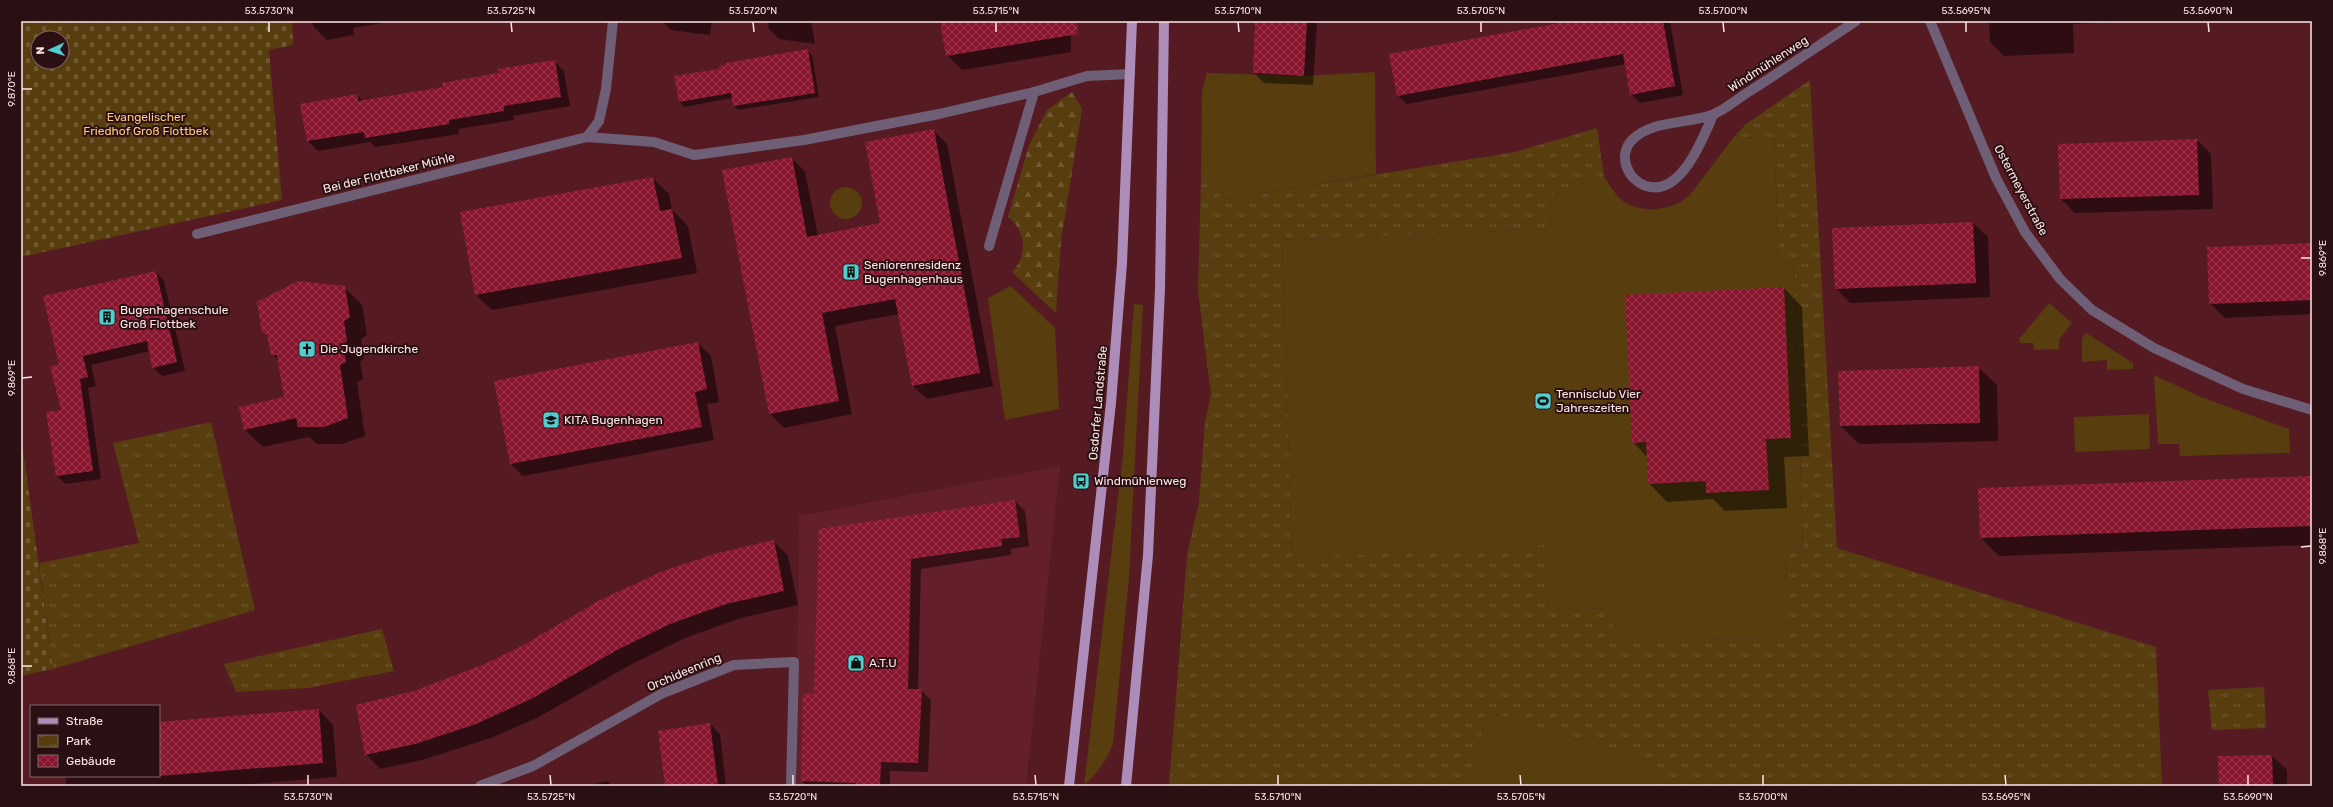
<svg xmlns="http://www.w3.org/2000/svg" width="2333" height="807" font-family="Rubik,sans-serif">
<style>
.built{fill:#64202a}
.green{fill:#583d0f}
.forest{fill:url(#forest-firs)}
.cemetery{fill:url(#cemetery-stones);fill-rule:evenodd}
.park{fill:url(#park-tufts)}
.shadow{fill:#0007}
.building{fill:url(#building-cross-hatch)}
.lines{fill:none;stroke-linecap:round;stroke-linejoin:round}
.minor{stroke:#6f5f76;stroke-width:10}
.major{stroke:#ac8cb9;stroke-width:10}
.ticks{fill:none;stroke:#ffe7e8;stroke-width:1.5}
.labels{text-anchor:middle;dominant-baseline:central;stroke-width:4;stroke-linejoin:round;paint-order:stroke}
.street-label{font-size:12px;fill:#ffe7e8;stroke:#2a1012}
.park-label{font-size:12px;fill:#fcca81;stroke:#2a1012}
.poi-label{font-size:12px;fill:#ffe7e8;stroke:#2a1012;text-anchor:start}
.neatline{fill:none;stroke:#ffe7e8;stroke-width:1.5}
.ticks-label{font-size:10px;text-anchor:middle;fill:#ffe7e8}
</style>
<defs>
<pattern id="forest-firs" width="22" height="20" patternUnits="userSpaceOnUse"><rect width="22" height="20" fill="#583d0f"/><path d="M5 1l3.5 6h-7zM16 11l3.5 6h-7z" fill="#715932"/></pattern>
<pattern id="cemetery-stones" width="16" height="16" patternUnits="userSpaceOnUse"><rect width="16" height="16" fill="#583d0f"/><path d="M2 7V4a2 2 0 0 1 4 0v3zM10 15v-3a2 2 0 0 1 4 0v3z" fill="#715932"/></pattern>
<pattern id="park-tufts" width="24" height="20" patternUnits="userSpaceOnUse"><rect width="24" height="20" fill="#583d0f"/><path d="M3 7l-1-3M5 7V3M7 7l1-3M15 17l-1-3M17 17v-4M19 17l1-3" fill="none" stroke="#715932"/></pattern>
<pattern id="building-cross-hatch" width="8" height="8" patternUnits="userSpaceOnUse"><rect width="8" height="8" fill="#89162f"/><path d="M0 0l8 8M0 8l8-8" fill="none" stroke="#9b384d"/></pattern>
</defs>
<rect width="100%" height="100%" fill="#551a22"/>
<polygon class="built" points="1060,466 1026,786 797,786 799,516"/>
<g class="green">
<polygon points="1375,72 1376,174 1226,199 1201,180 1202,91 1207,73 1304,76"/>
<path d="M1774 137 1779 258H1794L1803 550 1786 551 1789 638 1613 640 1612 608 1549 610 1546 545 1292 559 1282 240 1551 229 1549 196 1604 176C1609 184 1615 195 1623 201 1643 214 1670 211 1689 196L1733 138Z"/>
<circle cx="846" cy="203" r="16"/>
<polygon points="1011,286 1055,328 1059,409 1005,420 988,298"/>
<polygon points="2049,303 2072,323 2059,340 2059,349 2034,350 2033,343 2020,343 2019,339"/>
<path d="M1134 304 1143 305 1129 577 1113 744C1107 760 1098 773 1084 785L1123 455Z"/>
<polygon points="2086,333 2133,363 2133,369 2107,370 2107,360 2082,362 2082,338"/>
<polygon points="2154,375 2201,397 2289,429 2290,453 2180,456 2179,444 2158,444"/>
<polygon points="2149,414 2150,449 2075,452 2074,417"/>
<polygon points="1488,712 1656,763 1649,786 1466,786"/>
</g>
<path class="forest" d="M1072 92 1082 109 1061 241 1056 313 1012 272C1028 256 1026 230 1008 217L1029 145 1047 110Z"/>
<g class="cemetery">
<path d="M21 21H292L293 45 269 50 282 200 21 257ZM38 38H62V62H38Z"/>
<polygon points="21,435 53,669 21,676"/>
</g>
<g class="park">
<polygon points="1810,80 1837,548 2156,647 2162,786 1649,786 1655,763 1488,712 1466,786 1169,786 1187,555 1199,502 1205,423 1211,394 1198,291 1201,180 1226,199 1515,152 1597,128 1604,176 1549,196 1551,229 1282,240 1292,558 1547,545 1549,610 1613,608 1613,640 1788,638 1786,551 1803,550 1794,259 1779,258 1774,137 1733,138 1746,124"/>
<polygon points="211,422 255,610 53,669 39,563 139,543 113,443"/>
<polygon points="382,629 394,671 308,688 236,692 224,664"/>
<polygon points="2264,687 2266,728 2212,730 2208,690"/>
</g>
<g class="shadow">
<polygon points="312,21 395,21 353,28 354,35 327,40 313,26"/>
<polygon points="662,21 712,21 710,35 671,30"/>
<polygon points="768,21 811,21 815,44 779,39 769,29"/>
<polygon points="941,21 1071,21 1071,52 962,70 947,55"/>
<polygon points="1256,21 1317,21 1313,85 1264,83 1254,73"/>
<polygon points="1576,21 1670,21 1683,95 1640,103 1631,94 1626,64 1407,104 1397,95"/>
<polygon points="1989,21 2139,21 2073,24 2074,53 2004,56 1990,42"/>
<polygon points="807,50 812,55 819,97 738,110 734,106 732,98 684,107 680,102 727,66"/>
<polygon points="554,61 564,71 570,106 513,116 514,120 458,129 459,134 376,147 370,142 318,151 308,141 302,105 357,95 363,101 444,87"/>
<polygon points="933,130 947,144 993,386 927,399 913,386 899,314 835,326 852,414 784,428 770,414 724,171 792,158 805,172 818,236 882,224"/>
<polygon points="2197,140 2211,154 2213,209 2075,213 2061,199"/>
<polygon points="653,178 669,194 672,210 688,226 697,273 492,310 476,295"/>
<polygon points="1973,223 1988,237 1990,297 1850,303 1836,288 1833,229"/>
<polygon points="2312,244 2312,314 2225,318 2210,303"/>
<polygon points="156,272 164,281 185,371 162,376 153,367 150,351 91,365 96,386 88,388 101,479 65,484 57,476 62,411 60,365"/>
<polygon points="344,287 362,305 367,335 361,339 364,358 360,362 363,379 357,383 365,436 342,444 317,444 309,437 263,447 245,430 285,397 279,361 272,354 269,338 263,332"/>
<polygon points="1784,288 1802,307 1809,456 1784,457 1787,508 1725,511 1713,499 1667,502 1649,483 1647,457 1633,442"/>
<polygon points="698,343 711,356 719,402 707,404 714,440 523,476 511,464"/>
<polygon points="1978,367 1997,385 1998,441 1859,444 1841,426 1839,372"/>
<polygon points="2312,477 2312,545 1999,556 1981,538"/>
<polygon points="1015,501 1025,511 1029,546 1011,549 1011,555 921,569 918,690 921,690 931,700 928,772 890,771 890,786 807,786 802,781 804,695 815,694 820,530"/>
<polygon points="774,541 788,556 798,605 741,618 685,638 632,664 537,718 491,738 422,760 380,769 366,754 414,692 488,664"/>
<polygon points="319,710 333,725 337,777 225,786 70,786 66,783 66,776 159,776 159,723"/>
<polygon points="710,724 720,734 726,786 666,786"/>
<polygon points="2272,756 2287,770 2287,786 2220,786 2219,757"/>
<polygon points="607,781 612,786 586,786"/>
</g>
<g class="building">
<polygon points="940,21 1077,21 1078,34 946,56"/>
<polygon points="1255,21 1307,21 1304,76 1253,73"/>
<polygon points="1570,21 1663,21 1675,86 1630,95 1623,54 1397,96 1389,54"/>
<polygon points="808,49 815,93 733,106 731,93 679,102 674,76 719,69 719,66 726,65 726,63"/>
<polygon points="555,60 561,97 504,106 504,111 449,120 449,124 365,138 364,132 307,141 300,104 358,94 358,101 443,87 442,83 498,73 498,69"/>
<polygon points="934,129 980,373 912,386 895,299 822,313 839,401 769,414 722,170 792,157 807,237 880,223 865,142"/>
<polygon points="2197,139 2199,195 2060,199 2058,144"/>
<polygon points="653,177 660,211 672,209 682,258 475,295 460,212"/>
<polygon points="1973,222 1976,283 1835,289 1832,228"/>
<polygon points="2312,243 2312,300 2209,304 2207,247"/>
<polygon points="156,271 177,362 152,368 147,341 83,356 88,377 80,379 93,471 56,476 46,412 61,410 50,366 59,365 43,296"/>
<polygon points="298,281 345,286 350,317 344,321 347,341 343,344 346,362 340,365 348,418 324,427 298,427 296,418 244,430 239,407 284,397 277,355 271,355 267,335 262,333 257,302"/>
<polygon points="1784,287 1791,438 1766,439 1769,490 1706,493 1706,481 1648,484 1646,442 1632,443 1625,295"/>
<polygon points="698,342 707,389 695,392 702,427 510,464 494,381"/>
<polygon points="1979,366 1980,423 1840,426 1838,371"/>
<polygon points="2312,476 2312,526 1980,538 1978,488"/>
<polygon points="1015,500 1020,537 1001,539 1002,546 911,559 908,689 922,689 918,763 881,762 880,786 857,785 856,783 801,781 803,694 814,693 819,529"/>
<polygon points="774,540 784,591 726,604 670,624 617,650 533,698 476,724 415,744 365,755 356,705 414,691 487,663 522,646 598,601 663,571 718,553"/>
<polygon points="319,709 323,763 159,776 159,722"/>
<polygon points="710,723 718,786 665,786 658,731"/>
<polygon points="2272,755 2273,786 2219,786 2218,756"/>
</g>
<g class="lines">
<g class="minor">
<polyline points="1930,21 1996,178 2025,232 2060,279 2092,310 2154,348 2243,389 2312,410"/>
<path d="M1713 115C1703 138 1681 197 1646 186 1628 180 1617 156 1632 140 1651 120 1687 124 1712 115 1725 110 1738 98 1750 91 1786 68 1821 44 1856 21"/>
<polyline points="587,137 599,121 606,89 613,21"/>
<polyline points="197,234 587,137 654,142 694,155 702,154 804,140 939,114 1034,92"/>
<polyline points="989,246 1034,92 1087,76 1130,74"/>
<polyline points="480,786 533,766 663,693 734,665 794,662 791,786"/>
</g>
<g class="major">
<polyline points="1069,786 1111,403 1122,263 1132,21"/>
<polyline points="1126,786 1148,555 1160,289 1164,21"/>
</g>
</g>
<path class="ticks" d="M269 22V32M511 22 512 32M753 22 754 32M996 22V32M1238 22 1239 32M1481 22V32M1723 22 1724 32M1966 22V32M2208 22 2209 32M22 89H32M2301 258H2311M22 378 32 377M2301 547 2311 546M22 666H32M308 775V785M550 775 551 785M793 775V785M1035 775 1036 785M1278 775V785M1520 775 1521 785M1763 775V785M2005 775 2006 785M2248 775V785"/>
<defs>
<g id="building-square" transform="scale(0.9)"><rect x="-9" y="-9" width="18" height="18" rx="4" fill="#52cdcd" stroke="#2a1012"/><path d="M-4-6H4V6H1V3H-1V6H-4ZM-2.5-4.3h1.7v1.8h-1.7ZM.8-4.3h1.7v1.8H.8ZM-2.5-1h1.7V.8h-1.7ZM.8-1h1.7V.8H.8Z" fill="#111"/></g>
<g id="church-square" transform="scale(0.9)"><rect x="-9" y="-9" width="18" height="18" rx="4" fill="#52cdcd" stroke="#2a1012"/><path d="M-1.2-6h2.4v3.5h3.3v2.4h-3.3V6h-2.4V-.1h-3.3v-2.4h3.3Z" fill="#111"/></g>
<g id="stadium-square" transform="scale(0.9)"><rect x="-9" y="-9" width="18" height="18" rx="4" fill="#52cdcd" stroke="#2a1012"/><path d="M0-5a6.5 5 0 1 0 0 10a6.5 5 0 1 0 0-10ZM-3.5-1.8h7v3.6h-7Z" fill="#111"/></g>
<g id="school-square" transform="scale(0.9)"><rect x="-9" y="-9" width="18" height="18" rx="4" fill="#52cdcd" stroke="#2a1012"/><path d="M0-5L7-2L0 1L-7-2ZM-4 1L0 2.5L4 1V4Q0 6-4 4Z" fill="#111"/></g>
<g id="bus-square" transform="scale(0.9)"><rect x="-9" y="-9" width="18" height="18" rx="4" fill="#52cdcd" stroke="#2a1012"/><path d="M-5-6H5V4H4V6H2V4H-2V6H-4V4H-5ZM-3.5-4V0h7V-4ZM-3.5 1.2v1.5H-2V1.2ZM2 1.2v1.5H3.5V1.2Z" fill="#111"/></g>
<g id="shop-square" transform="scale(0.9)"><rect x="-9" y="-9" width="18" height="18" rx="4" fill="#52cdcd" stroke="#2a1012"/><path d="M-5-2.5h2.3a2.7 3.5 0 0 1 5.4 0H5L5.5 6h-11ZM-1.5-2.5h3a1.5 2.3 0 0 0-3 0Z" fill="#111"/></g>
</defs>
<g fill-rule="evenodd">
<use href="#building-square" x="851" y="272"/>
<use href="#building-square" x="107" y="317"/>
<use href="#church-square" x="307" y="349"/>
<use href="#stadium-square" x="1543" y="401"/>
<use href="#school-square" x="551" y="420"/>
<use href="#bus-square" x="1081" y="481"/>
<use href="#shop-square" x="856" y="663"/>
</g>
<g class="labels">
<g class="street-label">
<text transform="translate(1768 64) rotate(-33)">Windmühlenweg</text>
<text transform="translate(389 173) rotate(-14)">Bei der Flottbeker Mühle</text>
<text transform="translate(2021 190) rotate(62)">Ostermeyerstraße</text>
<text transform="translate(1098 403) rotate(-85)">Osdorfer Landstraße</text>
<text transform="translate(684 672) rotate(-23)">Orchideenring</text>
</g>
<g class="park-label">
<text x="146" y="117">Evangelischer<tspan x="146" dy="14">Friedhof Groß Flottbek</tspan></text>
</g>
<g class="poi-label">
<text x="864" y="265">Seniorenresidenz<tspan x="864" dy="14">Bugenhagenhaus</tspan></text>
<text x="120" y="310">Bugenhagenschule<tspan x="120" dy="14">Groß Flottbek</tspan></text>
<text x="320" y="349">Die Jugendkirche</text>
<text x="1556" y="394">Tennisclub Vier<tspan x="1556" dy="14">Jahreszeiten</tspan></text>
<text x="564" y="420">KITA Bugenhagen</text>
<text x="1094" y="481">Windmühlenweg</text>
<text x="869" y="663">A.T.U</text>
</g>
</g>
<rect width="2333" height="807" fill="none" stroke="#2a1012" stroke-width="44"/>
<rect x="30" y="705" width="130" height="72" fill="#2a1012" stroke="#7f6668"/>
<rect x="38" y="718" width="20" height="6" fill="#ac8cb9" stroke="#7f6668"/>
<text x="66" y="725" font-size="12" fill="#ffe7e8">Straße</text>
<rect x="38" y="735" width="20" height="12" fill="url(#park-tufts)" stroke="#7f6668"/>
<text x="66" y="745" font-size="12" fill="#ffe7e8">Park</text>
<rect x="38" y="755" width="20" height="12" fill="url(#building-cross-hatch)" stroke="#7f6668"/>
<text x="66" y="765" font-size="12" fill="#ffe7e8">Gebäude</text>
<g transform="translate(50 50) rotate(267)"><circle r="19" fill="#2a1012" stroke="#7f6668"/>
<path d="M0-3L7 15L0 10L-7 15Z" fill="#52cdcd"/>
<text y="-6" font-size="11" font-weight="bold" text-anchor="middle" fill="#ffe7e8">N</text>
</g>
<rect x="22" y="22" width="2289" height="763" class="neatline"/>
<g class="ticks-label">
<text x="269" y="14">53.5730°N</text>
<text x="511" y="14">53.5725°N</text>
<text x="753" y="14">53.5720°N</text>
<text x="996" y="14">53.5715°N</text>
<text x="1238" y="14">53.5710°N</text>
<text x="1481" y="14">53.5705°N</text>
<text x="1723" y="14">53.5700°N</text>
<text x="1966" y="14">53.5695°N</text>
<text x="2208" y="14">53.5690°N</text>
<text transform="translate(11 89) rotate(-90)" y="4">9.870°E</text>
<text transform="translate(2322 258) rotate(-90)" y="4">9.869°E</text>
<text transform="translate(11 378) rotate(-90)" y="4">9.869°E</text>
<text transform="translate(2322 546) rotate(-90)" y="4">9.868°E</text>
<text transform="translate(11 666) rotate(-90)" y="4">9.868°E</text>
<text x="308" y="800">53.5730°N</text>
<text x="551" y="800">53.5725°N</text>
<text x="793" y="800">53.5720°N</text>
<text x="1036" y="800">53.5715°N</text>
<text x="1278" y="800">53.5710°N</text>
<text x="1521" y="800">53.5705°N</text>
<text x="1763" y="800">53.5700°N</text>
<text x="2006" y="800">53.5695°N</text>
<text x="2248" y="800">53.5690°N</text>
</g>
</svg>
